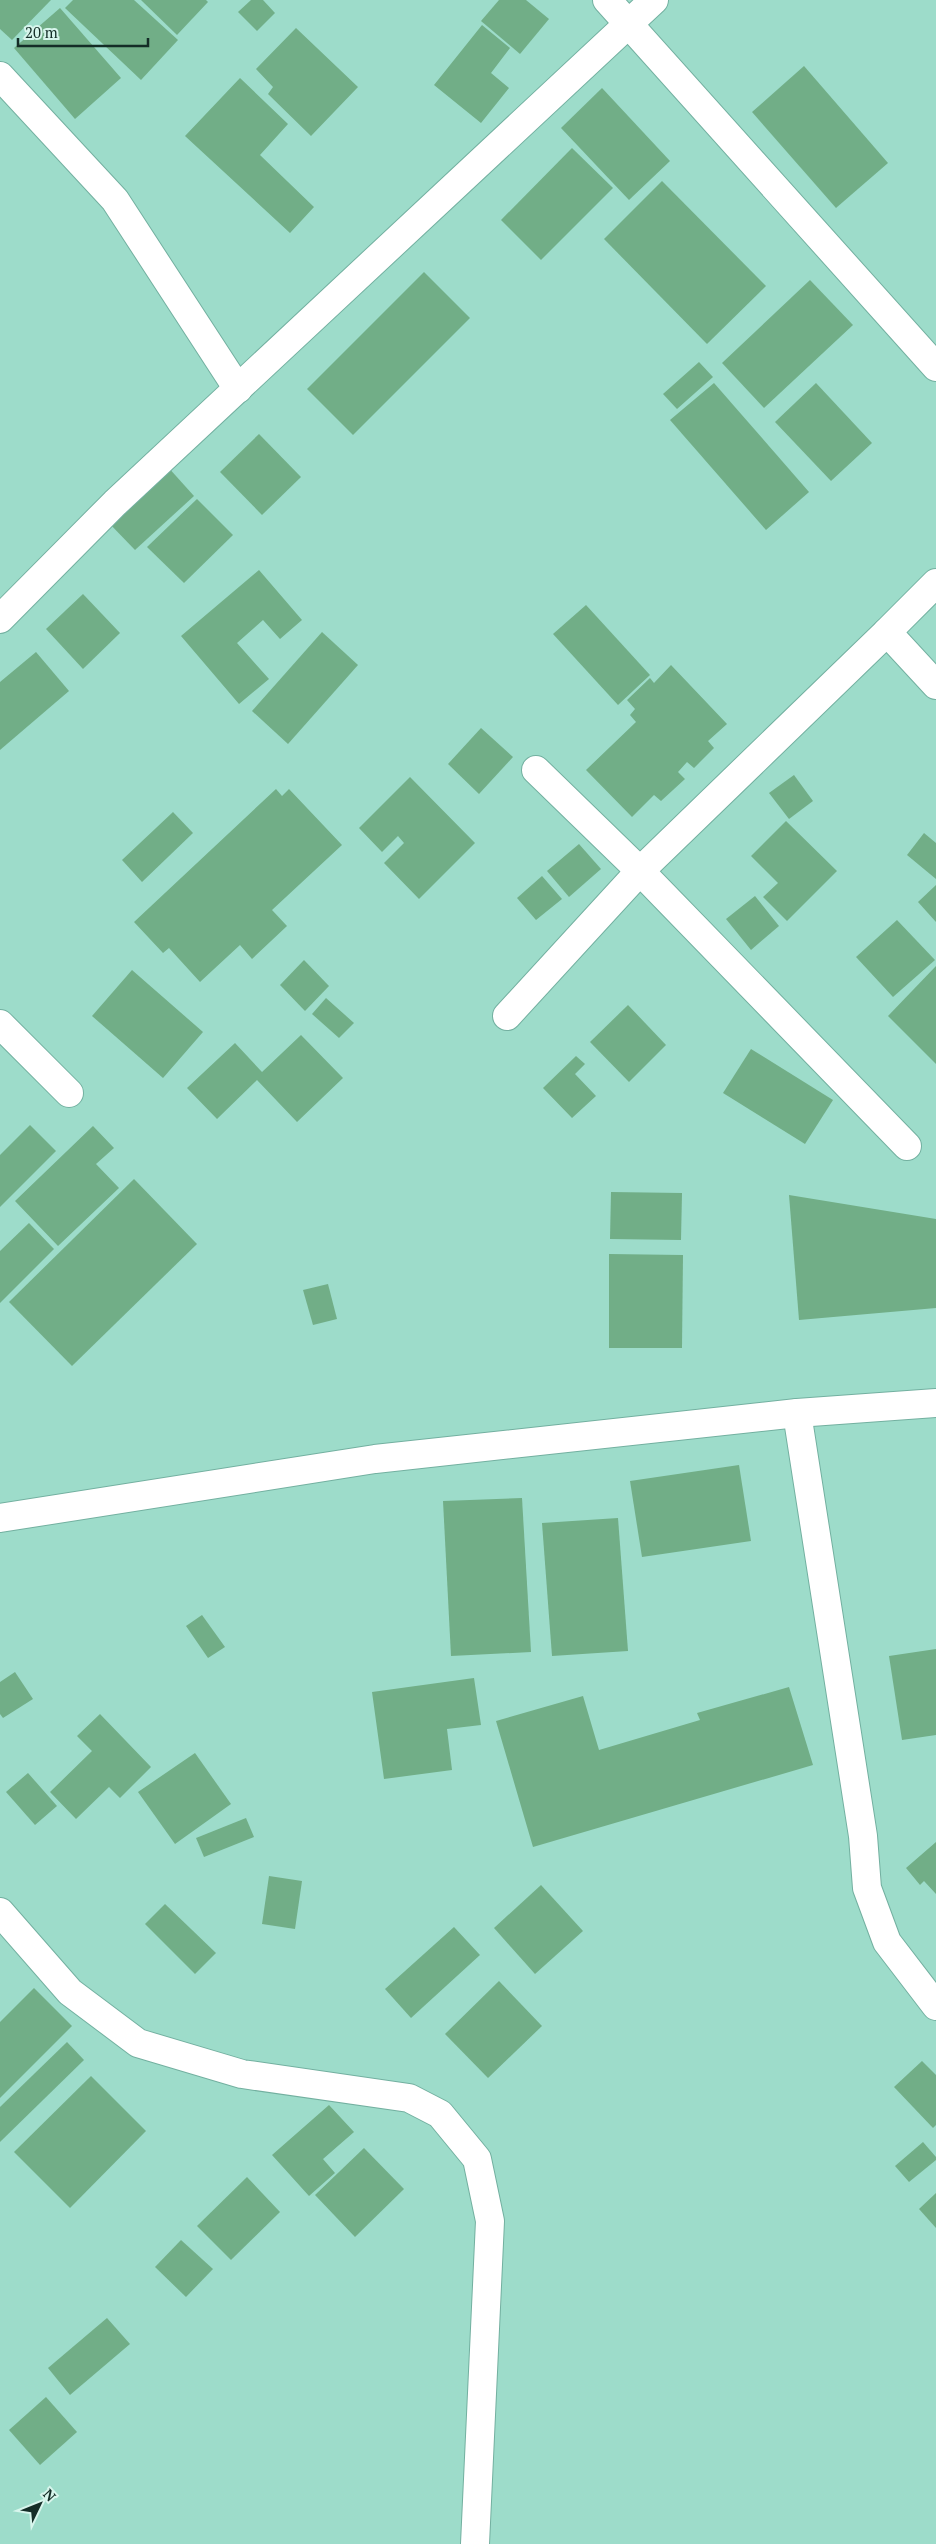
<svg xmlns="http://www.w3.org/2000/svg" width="936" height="2544" font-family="'PT Serif',serif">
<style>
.building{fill:#71ae87}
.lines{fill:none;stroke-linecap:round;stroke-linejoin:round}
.minor-casing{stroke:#73b0a0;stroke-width:30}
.minor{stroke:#fff;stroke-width:28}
</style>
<rect width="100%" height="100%" fill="#9ddcca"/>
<g class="building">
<polygon points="0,0 51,0 12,40 0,29"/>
<polygon points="73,0 134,0 178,40 141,80 65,8"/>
<polygon points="141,0 206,0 208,2 177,35"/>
<polygon points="251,0 263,0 275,13 257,31 238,12"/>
<polygon points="499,0 526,0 549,19 520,54 481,21"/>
<polygon points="60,8 121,78 75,119 14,48"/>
<polygon points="482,25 510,48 491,73 509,88 481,123 434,85"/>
<polygon points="296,28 358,87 311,136 268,94 273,87 256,69"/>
<polygon points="804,66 888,163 836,208 752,112"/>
<polygon points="240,78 288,124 260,155 314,207 290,233 185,136"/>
<polygon points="602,88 670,161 629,200 561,128"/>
<polygon points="572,148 613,188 541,260 501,220"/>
<polygon points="662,181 766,286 707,344 604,239"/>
<polygon points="424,272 470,318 353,435 307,389"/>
<polygon points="810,280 853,325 764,408 722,363"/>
<polygon points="699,362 713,377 677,409 663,394"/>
<polygon points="714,383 809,492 766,530 670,420"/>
<polygon points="816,383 872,443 831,481 775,422"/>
<polygon points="259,434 301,477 262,515 220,472"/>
<polygon points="167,466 194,496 135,550 107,521"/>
<polygon points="197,499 233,535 184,583 147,547"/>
<polygon points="259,570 302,620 280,639 263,620 237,643 269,679 239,704 181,636"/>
<polygon points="83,594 120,633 83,669 46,629"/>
<polygon points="586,605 650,675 618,705 553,634"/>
<polygon points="322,632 358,665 288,744 252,711"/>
<polygon points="36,652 69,691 0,750 0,682"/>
<polygon points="671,665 727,724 708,741 714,748 694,768 687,762 678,772 685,779 661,801 654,795 632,817 586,770 636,722 630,715 635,709 627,700 650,678 654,683"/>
<polygon points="481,728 513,757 479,794 448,764"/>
<polygon points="794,775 813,801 789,819 769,793"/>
<polygon points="410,777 475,843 419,899 384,863 404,843 398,836 382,852 359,828"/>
<polygon points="276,789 282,796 289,789 342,845 272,910 287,926 252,959 240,945 200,982 169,948 163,953 134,922"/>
<polygon points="173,812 193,833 142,882 122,860"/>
<polygon points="786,821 837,871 787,921 763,897 778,883 751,856"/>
<polygon points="924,833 936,843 936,879 907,855"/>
<polygon points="579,844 601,869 569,897 547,871"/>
<polygon points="542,876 562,899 536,920 517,898"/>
<polygon points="936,885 936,922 918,902"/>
<polygon points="755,896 779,926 751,950 726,919"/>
<polygon points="897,920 935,960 893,997 856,957"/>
<polygon points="304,960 329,986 305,1011 280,985"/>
<polygon points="936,966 936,1064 888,1016"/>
<polygon points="132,970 203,1032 163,1078 92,1016"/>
<polygon points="326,998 354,1023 339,1038 312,1014"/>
<polygon points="628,1005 666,1045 629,1082 590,1042"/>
<polygon points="301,1035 343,1078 297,1122 257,1080 217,1119 187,1088 235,1043 262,1072"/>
<polygon points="751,1049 833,1100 805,1144 723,1093"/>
<polygon points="576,1056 585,1064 575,1074 596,1096 572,1118 543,1088"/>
<polygon points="30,1125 56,1151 0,1207 0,1155"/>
<polygon points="93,1126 114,1148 96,1164 119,1188 58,1246 15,1201"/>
<polygon points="134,1179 197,1244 72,1366 9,1302"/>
<polygon points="611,1192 682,1193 681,1240 610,1239"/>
<polygon points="789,1195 936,1219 936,1308 799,1320"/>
<polygon points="29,1223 54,1249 0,1303 0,1251"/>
<polygon points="609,1254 683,1255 682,1348 609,1348"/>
<polygon points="328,1284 337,1319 313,1325 303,1290"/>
<polygon points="739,1465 751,1541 642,1557 630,1481"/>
<polygon points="522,1498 531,1652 451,1656 443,1501"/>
<polygon points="618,1518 628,1651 552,1656 542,1523"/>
<polygon points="202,1615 225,1647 208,1658 186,1626"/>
<polygon points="936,1649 936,1735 902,1740 889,1656"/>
<polygon points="15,1672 33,1699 3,1718 0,1714 0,1682"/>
<polygon points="474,1678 481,1725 447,1729 452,1770 384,1779 372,1692"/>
<polygon points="789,1687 813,1765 533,1847 496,1721 583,1696 599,1750 700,1720 697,1713"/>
<polygon points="100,1714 151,1767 120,1798 109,1787 76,1819 50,1792 92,1751 77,1736"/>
<polygon points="195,1753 231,1804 175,1844 138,1792"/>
<polygon points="28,1773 57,1806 35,1825 6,1792"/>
<polygon points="246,1818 254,1837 204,1857 196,1838"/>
<polygon points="936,1842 936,1894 924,1881 920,1885 906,1868"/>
<polygon points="269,1876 302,1881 295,1929 262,1924"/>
<polygon points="541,1885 583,1931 535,1974 494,1928"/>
<polygon points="165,1904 216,1953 195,1974 145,1924"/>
<polygon points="454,1927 480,1955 411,2018 385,1989"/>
<polygon points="499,1981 542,2026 488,2078 445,2034"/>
<polygon points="34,1988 72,2026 0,2098 0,2022"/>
<polygon points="67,2042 84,2060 0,2142 0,2107"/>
<polygon points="922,2061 936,2075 936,2125 933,2128 894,2087"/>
<polygon points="91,2076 146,2131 70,2208 14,2152"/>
<polygon points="329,2105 354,2132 323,2159 335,2173 309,2196 272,2155"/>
<polygon points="923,2142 936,2157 936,2160 909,2182 895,2166"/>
<polygon points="364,2148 404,2189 355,2237 315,2195"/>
<polygon points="247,2177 280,2212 231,2260 197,2226"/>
<polygon points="936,2193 936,2228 919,2209"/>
<polygon points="181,2240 213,2269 186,2297 155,2267"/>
<polygon points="107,2318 130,2344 70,2395 48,2368"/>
<polygon points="46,2397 77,2432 40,2465 9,2430"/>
</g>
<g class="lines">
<g class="minor-casing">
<g id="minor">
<polyline points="607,0 936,367"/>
<polyline points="0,76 115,200 238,389"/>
<polyline points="936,583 887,632 936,685"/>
<polyline points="0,619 115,503 654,0"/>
<polyline points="536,770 640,871 907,1146"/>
<polyline points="507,1016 640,871 887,632"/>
<polyline points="0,1024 69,1093"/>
<polyline points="797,1413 863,1836 867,1888 887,1942 936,2006"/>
<polyline points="0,1518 375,1459 797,1413 936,1403"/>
<polyline points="0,1912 70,1992 138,2043 242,2074 409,2098 440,2114 477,2159 490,2221 475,2544"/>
</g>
</g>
<use href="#minor" class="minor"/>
</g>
<g transform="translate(40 2504) rotate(47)" stroke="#d7f5ec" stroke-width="4" paint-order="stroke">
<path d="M0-4L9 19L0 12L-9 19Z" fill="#142d27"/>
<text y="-8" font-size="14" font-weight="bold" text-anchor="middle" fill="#142d27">N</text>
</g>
<path d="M18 38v8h130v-8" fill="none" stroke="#142d27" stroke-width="2.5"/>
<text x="25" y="38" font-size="15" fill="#142d27" stroke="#d7f5ec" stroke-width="4" paint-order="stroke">20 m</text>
</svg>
